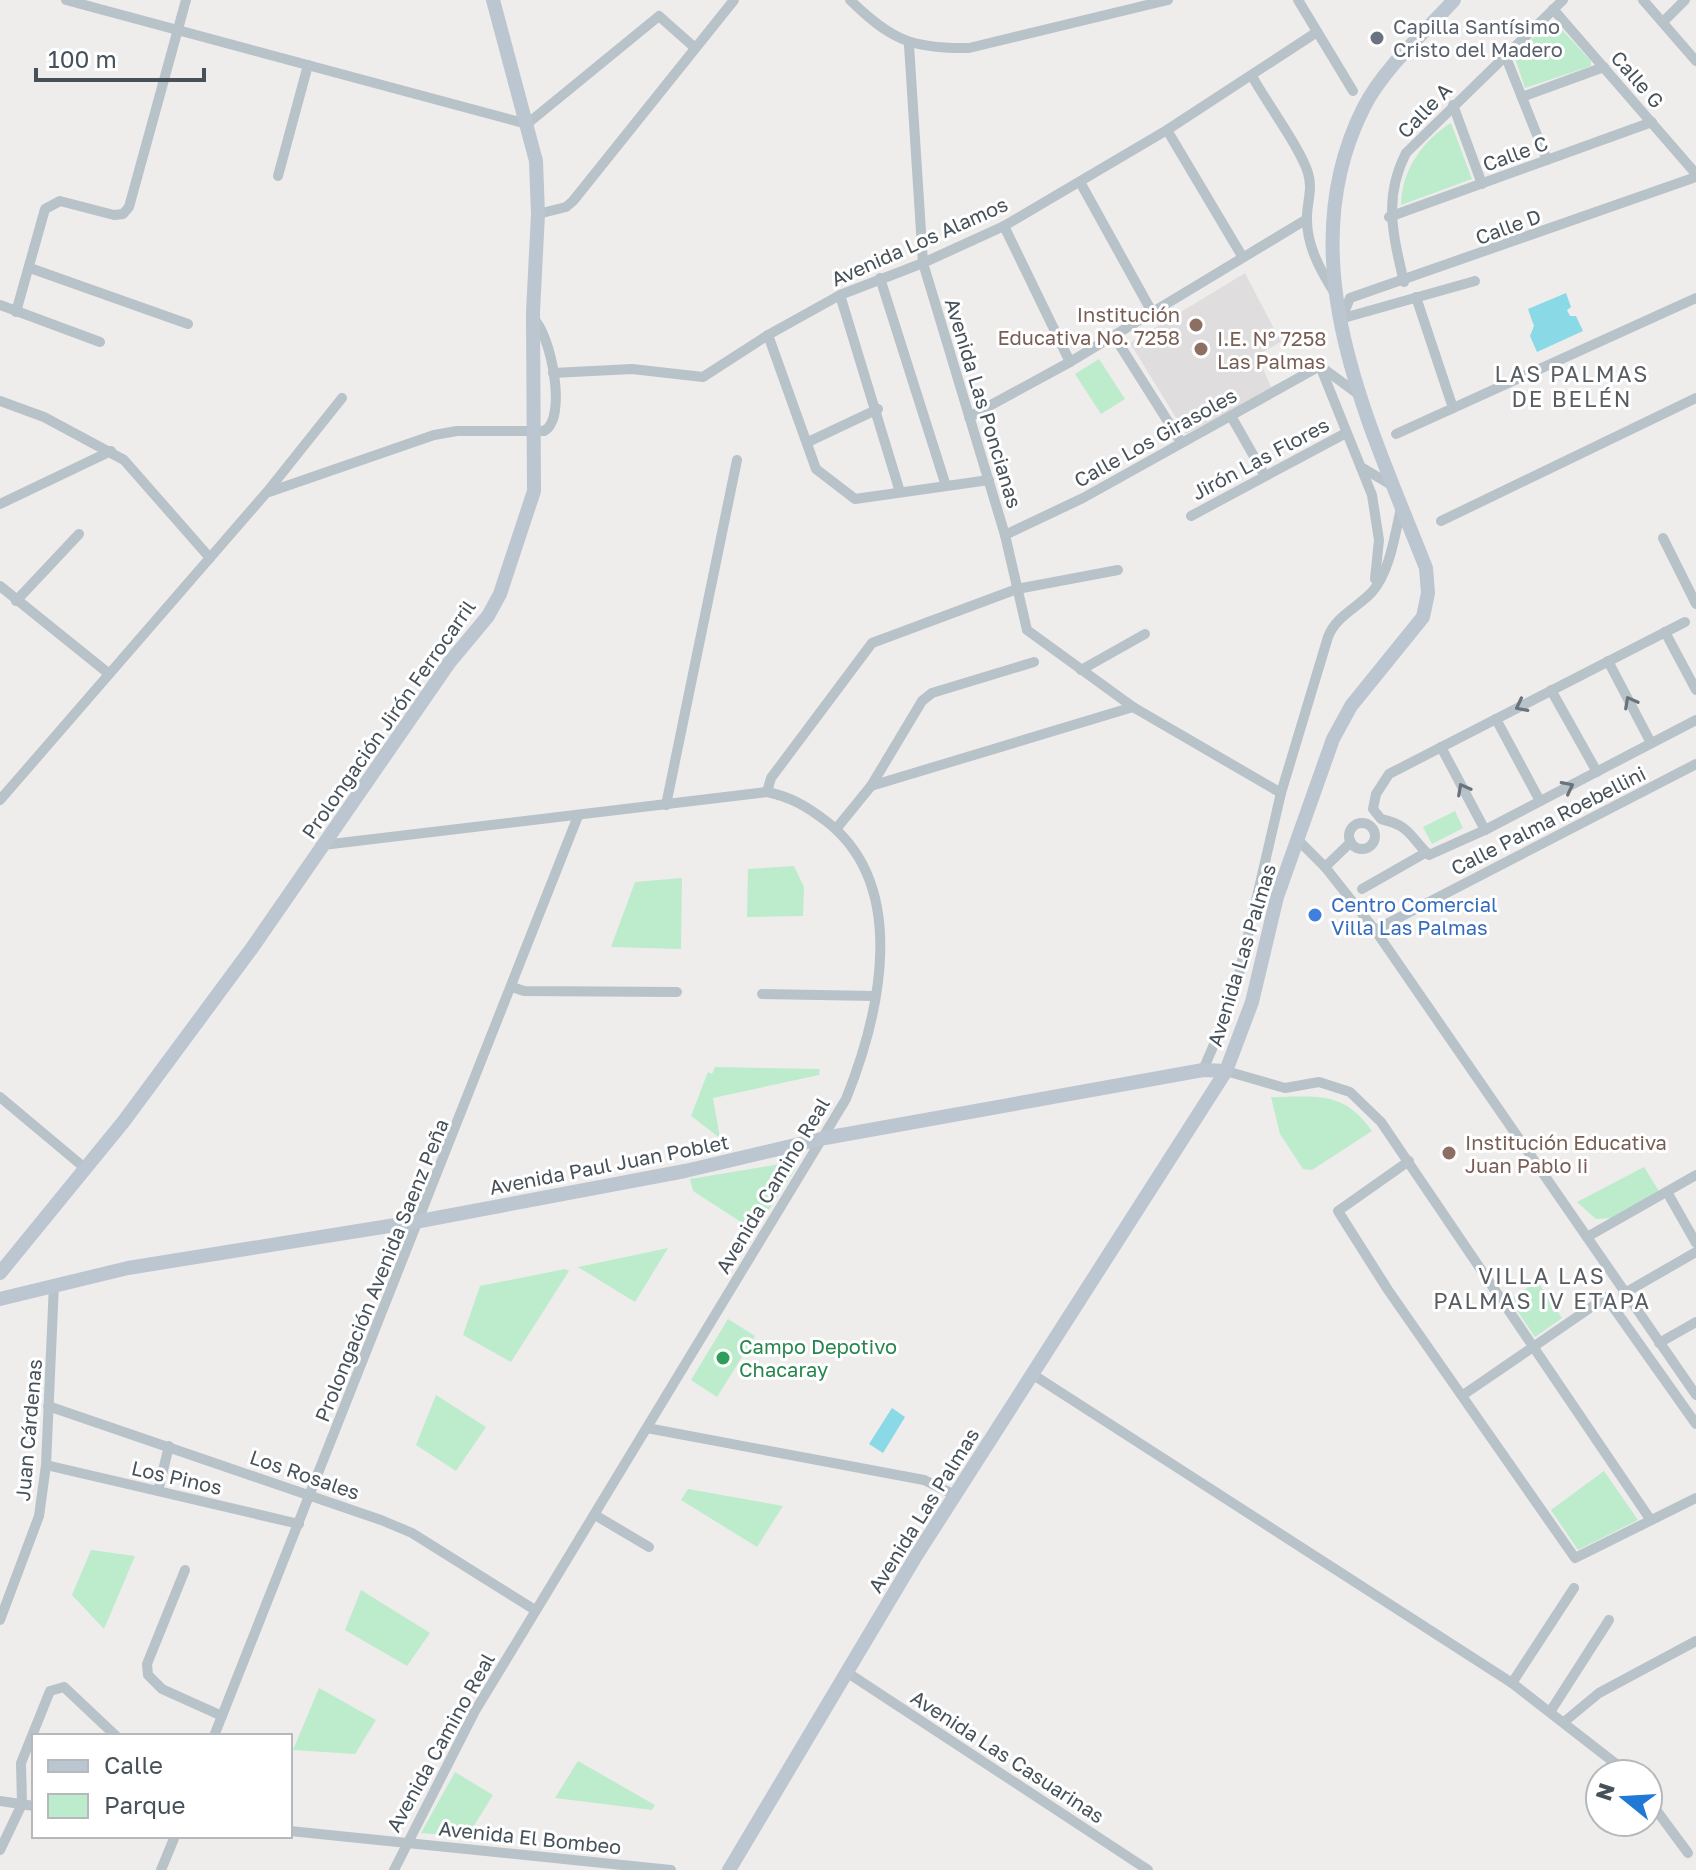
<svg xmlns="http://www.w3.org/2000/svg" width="1696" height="1870" font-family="'Golos Text',sans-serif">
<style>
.education{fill:#e0ddde}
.green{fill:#bceccc}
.water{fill:#8ad9e7}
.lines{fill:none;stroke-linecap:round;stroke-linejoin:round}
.street{stroke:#b8c2c9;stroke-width:10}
.secondary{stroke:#bbc6d0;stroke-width:14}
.oneway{stroke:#68737b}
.worship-dot{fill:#6b7280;stroke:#fff;stroke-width:3}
.education-dot{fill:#8d6e63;stroke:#fff;stroke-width:3}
.shop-dot{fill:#3f7fe0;stroke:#fff;stroke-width:3}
.leisure-dot{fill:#2e9e5b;stroke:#fff;stroke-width:3}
.labels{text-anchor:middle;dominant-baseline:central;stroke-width:6;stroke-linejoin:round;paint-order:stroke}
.worship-label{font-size:20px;fill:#5b616d;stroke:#fff;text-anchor:start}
.street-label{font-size:20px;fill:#465159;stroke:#fff}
.education-label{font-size:20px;fill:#785e54;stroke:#fff;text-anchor:start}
.shop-label{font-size:20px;fill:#366cbe;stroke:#fff;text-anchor:start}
.leisure-label{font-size:20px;fill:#27864d;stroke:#fff;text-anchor:start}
.neighbourhood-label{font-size:22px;letter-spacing:2px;fill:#595d61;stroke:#fff}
</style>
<rect width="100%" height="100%" fill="#efecec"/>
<polygon class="education" points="1245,273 1281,342 1257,355 1272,389 1186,434 1130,343"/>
<g class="green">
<polygon points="1553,20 1591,61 1591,66 1525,88 1514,55"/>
<path d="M1451 123 1472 179 1401 205C1401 171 1423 140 1451 123Z"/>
<polygon points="1099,359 1125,399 1101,414 1075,374"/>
<polygon points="1455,811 1463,828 1432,844 1423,827"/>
<polygon points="794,866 804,887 803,916 747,917 748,869"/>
<polygon points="682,878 681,949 611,947 635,882"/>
<polygon points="715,1067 820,1069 819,1075 713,1098 720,1138 691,1116 708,1072 712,1074"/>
<path d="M1271 1097C1317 1097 1343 1090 1372 1131L1312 1170 1303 1169 1280 1134Z"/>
<polygon points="793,1162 796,1168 755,1231 693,1191 690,1179"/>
<polygon points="1644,1167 1659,1191 1611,1218 1596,1219 1577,1202"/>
<polygon points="668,1248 635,1302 578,1267"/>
<polygon points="565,1269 569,1271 511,1362 463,1335 480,1286"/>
<polygon points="1537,1281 1562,1318 1535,1337 1510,1300"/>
<polygon points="728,1319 755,1336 717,1397 691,1380"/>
<polygon points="436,1395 486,1427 456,1471 416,1445"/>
<polygon points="1604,1471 1638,1520 1578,1550 1551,1510"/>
<polygon points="688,1489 783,1506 757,1547 681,1500"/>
<polygon points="91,1550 135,1556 104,1629 72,1595"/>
<polygon points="361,1590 430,1633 407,1666 345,1630"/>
<polygon points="319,1688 376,1720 355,1754 293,1750"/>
<polygon points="578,1761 655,1805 652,1810 555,1798"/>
<polygon points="455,1772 493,1795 467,1837 421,1833"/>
</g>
<g class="water">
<polygon points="1566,293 1571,307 1567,310 1570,316 1576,316 1583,331 1537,352 1530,336 1534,326 1528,309"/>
<polygon points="892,1408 905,1417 883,1453 869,1444"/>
</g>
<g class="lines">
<g class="street">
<polyline points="66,0 527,124 659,16 694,47"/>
<path d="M850 0C891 40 912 49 969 48L1168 0"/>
<polyline points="1298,0 1353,91"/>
<polyline points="1643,0 1696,61"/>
<polyline points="1553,9 1696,174"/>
<polyline points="1663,22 1685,0"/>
<polyline points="909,45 923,263 1005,535 1027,630 1133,707 1281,793"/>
<polyline points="1505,55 1547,160"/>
<path d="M1252 76C1266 102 1301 149 1308 173 1313 189 1307 202 1307 217 1306 244 1320 270 1334 292"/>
<polyline points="1522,97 1604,67"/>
<polyline points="1453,105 1482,184"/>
<polyline points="1167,130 1242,256"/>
<polyline points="278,176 308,65"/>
<polyline points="1080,182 1152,312"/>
<polyline points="538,214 566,207 573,201 734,0"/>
<polyline points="1389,217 1652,122"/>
<polyline points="1004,226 1070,362"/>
<polyline points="30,268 188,324"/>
<polyline points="880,278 946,486"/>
<path d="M1404 282C1393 235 1383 198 1406 153L1563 0"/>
<polyline points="840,295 900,492"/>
<polyline points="1416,297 1453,408"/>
<polyline points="0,305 100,342"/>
<polyline points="16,312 45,209 60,201 114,215 123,214 129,207 186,0"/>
<polyline points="1342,318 1350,298 1696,177"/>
<polyline points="1340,319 1475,281"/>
<polyline points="768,335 816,469 855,499 989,480"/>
<polyline points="1114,336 1181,442"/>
<polyline points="1320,366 1372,495 1379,540 1375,579"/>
<polyline points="553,373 632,369 703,377 768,335 840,295 923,263 1004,226 1167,130 1317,32"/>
<polyline points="0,401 44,417 124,460 210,558"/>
<polyline points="1231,416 1264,474"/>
<polyline points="969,417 1070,362 1307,219"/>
<polyline points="1396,434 1696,298"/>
<polyline points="808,442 878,409"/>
<polyline points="1361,467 1393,486"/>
<path d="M269 492 434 435 457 431H544C568 419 551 334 533 318"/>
<polyline points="0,504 111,451"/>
<polyline points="1191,516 1346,433"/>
<polyline points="1441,521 1696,398"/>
<polyline points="1005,535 1083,498 1320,366 1358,394"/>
<polyline points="1663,538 1696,604"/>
<polyline points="0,586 108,673"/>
<polyline points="16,601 79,534"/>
<path d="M1685 622 1389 774 1376 794 1373 809 1381 819C1412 826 1410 838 1429 855L1485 830 1696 720"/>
<polyline points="1665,632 1696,690"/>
<polyline points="1608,661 1651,743"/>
<polyline points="1081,670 1145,634"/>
<polyline points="1551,690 1597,772"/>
<polyline points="1496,719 1540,801"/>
<polyline points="1441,747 1485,830"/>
<polyline points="871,786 1133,707"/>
<polyline points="767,792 771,778 872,643 1017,589 1118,570"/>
<polyline points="0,800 267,492 342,398"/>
<polyline points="666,805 737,460"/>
<circle cx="1362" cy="836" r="13"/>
<polyline points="836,829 871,786 922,701 932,693 1034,662"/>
<polyline points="1299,841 1325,867 1375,930 1696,1395"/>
<path d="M323 845 767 792C791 797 806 806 826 821 910 886 880 1014 846 1099L475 1711 394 1870"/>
<polyline points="1325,867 1351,842"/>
<polyline points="1362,889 1425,853"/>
<polyline points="1375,930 1696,764"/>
<polyline points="512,987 524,991 677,992"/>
<polyline points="762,994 875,996"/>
<path d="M1203 1070 1233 1000 1281 793 1328 637C1336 616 1357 608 1372 592 1390 572 1395 534 1401 508"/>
<polyline points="1226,1071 1285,1088 1319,1082 1350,1092 1381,1122 1650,1519"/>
<polyline points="0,1097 86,1169"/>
<polyline points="1409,1161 1338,1211 1388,1290 1575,1558 1696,1498"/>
<polyline points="1667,1192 1696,1243"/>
<polyline points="1587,1237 1696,1175"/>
<polyline points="1623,1294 1696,1252"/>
<polyline points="1659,1343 1696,1322"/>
<polyline points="1032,1374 1512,1683 1629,1774"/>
<polyline points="1463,1395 1606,1297 1696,1424"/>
<polyline points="48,1406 381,1520 412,1533 535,1610"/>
<polyline points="647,1428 924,1480 955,1495"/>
<polyline points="46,1465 299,1524"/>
<polyline points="158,1491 169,1446"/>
<polyline points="595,1515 649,1547"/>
<polyline points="185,1570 147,1664 148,1675 162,1689 222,1716"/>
<polyline points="0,1620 39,1516 46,1465 54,1284"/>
<polyline points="848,1673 1148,1870"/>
<polyline points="1512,1683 1574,1588"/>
<polyline points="1550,1712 1609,1620"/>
<polyline points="1564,1722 1599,1693 1696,1641"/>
<polyline points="214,1736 578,816"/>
<polyline points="1648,1799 1688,1853"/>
<polyline points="0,1801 34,1806"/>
<polyline points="290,1831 671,1870"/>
<polyline points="0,1850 22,1804 21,1763 50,1691 64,1687 116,1736"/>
<polyline points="161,1870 175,1836"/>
</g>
<g class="secondary">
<polyline points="0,1273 124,1121 252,948 449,663 488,616 500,594 534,491 533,312 538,214 536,161 493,0"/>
<polyline points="0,1299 128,1268 420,1221 685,1171 825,1138 1203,1070 1226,1071"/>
<path d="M729 1870 916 1556 1226 1071 1252 1002 1277 897 1333 739 1351 706 1423 617 1428 593 1426 568C1370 425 1286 260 1364 107 1384 68 1424 33 1454 0"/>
</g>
</g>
<defs><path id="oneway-chevron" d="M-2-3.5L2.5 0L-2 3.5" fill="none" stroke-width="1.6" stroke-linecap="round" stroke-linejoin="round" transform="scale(2)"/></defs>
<g class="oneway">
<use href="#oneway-chevron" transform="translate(1630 702) rotate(-118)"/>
<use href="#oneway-chevron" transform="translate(1521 706) rotate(153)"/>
<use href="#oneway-chevron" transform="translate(1568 787) rotate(-27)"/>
<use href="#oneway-chevron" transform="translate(1463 789) rotate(-118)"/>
</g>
<circle class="worship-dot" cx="1377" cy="38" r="8"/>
<g class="education-dot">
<circle cx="1196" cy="325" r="8"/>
<circle cx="1201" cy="349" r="8"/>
<circle cx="1449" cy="1153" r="8"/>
</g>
<circle class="shop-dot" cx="1315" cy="915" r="8"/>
<circle class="leisure-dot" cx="723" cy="1358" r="8"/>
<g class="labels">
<g class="worship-label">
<text x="1393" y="26">Capilla Santísimo<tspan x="1393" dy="23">Cristo del Madero</tspan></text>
</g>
<g class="street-label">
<text transform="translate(1638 79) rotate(49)">Calle G</text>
<text transform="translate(1424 110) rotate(-46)">Calle A</text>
<text transform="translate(1515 153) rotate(-20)">Calle C</text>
<text transform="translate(1508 226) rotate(-20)">Calle D</text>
<text transform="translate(919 241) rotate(-24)">Avenida Los Alamos</text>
<text transform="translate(984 403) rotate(73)">Avenida Las Poncianas</text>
<text transform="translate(1155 437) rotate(-29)">Calle Los Girasoles</text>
<text transform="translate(1260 458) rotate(-28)">Jirón Las Flores</text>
<text transform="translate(388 719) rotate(-55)">Prolongación Jirón Ferrocarril</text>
<text transform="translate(1548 820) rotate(-27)">Calle Palma Roebellini</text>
<text transform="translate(1241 955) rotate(-73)">Avenida Las Palmas</text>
<text transform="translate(609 1164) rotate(-11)">Avenida Paul Juan Poblet</text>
<text transform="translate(772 1185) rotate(-59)">Avenida Camino Real</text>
<text transform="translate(381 1270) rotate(-68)">Prolongación Avenida Saenz Peña</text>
<text transform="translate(28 1430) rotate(-85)">Juan Cárdenas</text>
<text transform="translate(305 1474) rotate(19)">Los Rosales</text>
<text transform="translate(177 1477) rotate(13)">Los Pinos</text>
<text transform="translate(923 1510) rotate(-58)">Avenida Las Palmas</text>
<text transform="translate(440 1742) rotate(-61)">Avenida Camino Real</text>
<text transform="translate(1008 1756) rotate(33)">Avenida Las Casuarinas</text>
<text transform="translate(530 1837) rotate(6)">Avenida El Bombeo</text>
</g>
<g class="education-label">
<text x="1180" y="314" text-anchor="end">Institución<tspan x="1180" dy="23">Educativa No. 7258</tspan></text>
<text x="1217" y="338">I.E. N° 7258<tspan x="1217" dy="23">Las Palmas</tspan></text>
<text x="1465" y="1142">Institución Educativa<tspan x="1465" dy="23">Juan Pablo Ii</tspan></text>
</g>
<g class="shop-label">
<text x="1331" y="904">Centro Comercial<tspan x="1331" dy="23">Villa Las Palmas</tspan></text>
</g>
<g class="leisure-label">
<text x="739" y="1346">Campo Depotivo<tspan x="739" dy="23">Chacaray</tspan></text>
</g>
<g class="neighbourhood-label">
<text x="1572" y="373">LAS PALMAS<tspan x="1572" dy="25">DE BELÉN</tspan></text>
<text x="1542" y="1275">VILLA LAS<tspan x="1542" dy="25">PALMAS IV ETAPA</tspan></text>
</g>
</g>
<rect x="32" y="1734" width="260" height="104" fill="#ffffff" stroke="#b5b9bd" stroke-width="2"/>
<rect x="48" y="1760" width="40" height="12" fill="#bbc6d0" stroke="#b5b9bd" stroke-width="2"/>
<text x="104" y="1774" font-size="24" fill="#465159">Calle</text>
<rect x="48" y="1794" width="40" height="24" fill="#bceccc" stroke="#b5b9bd" stroke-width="2"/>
<text x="104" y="1814" font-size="24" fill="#465159">Parque</text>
<g transform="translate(1624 1798) rotate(288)"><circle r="38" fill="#ffffff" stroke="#b5b9bd" stroke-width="2"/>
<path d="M0-6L14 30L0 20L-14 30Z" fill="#2179d5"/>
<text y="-12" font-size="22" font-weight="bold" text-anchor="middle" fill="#465159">N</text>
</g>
<path d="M36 68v12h168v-12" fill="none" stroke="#465159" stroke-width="4"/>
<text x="48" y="68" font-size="24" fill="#465159" stroke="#ffffff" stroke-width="6" paint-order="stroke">100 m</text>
</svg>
